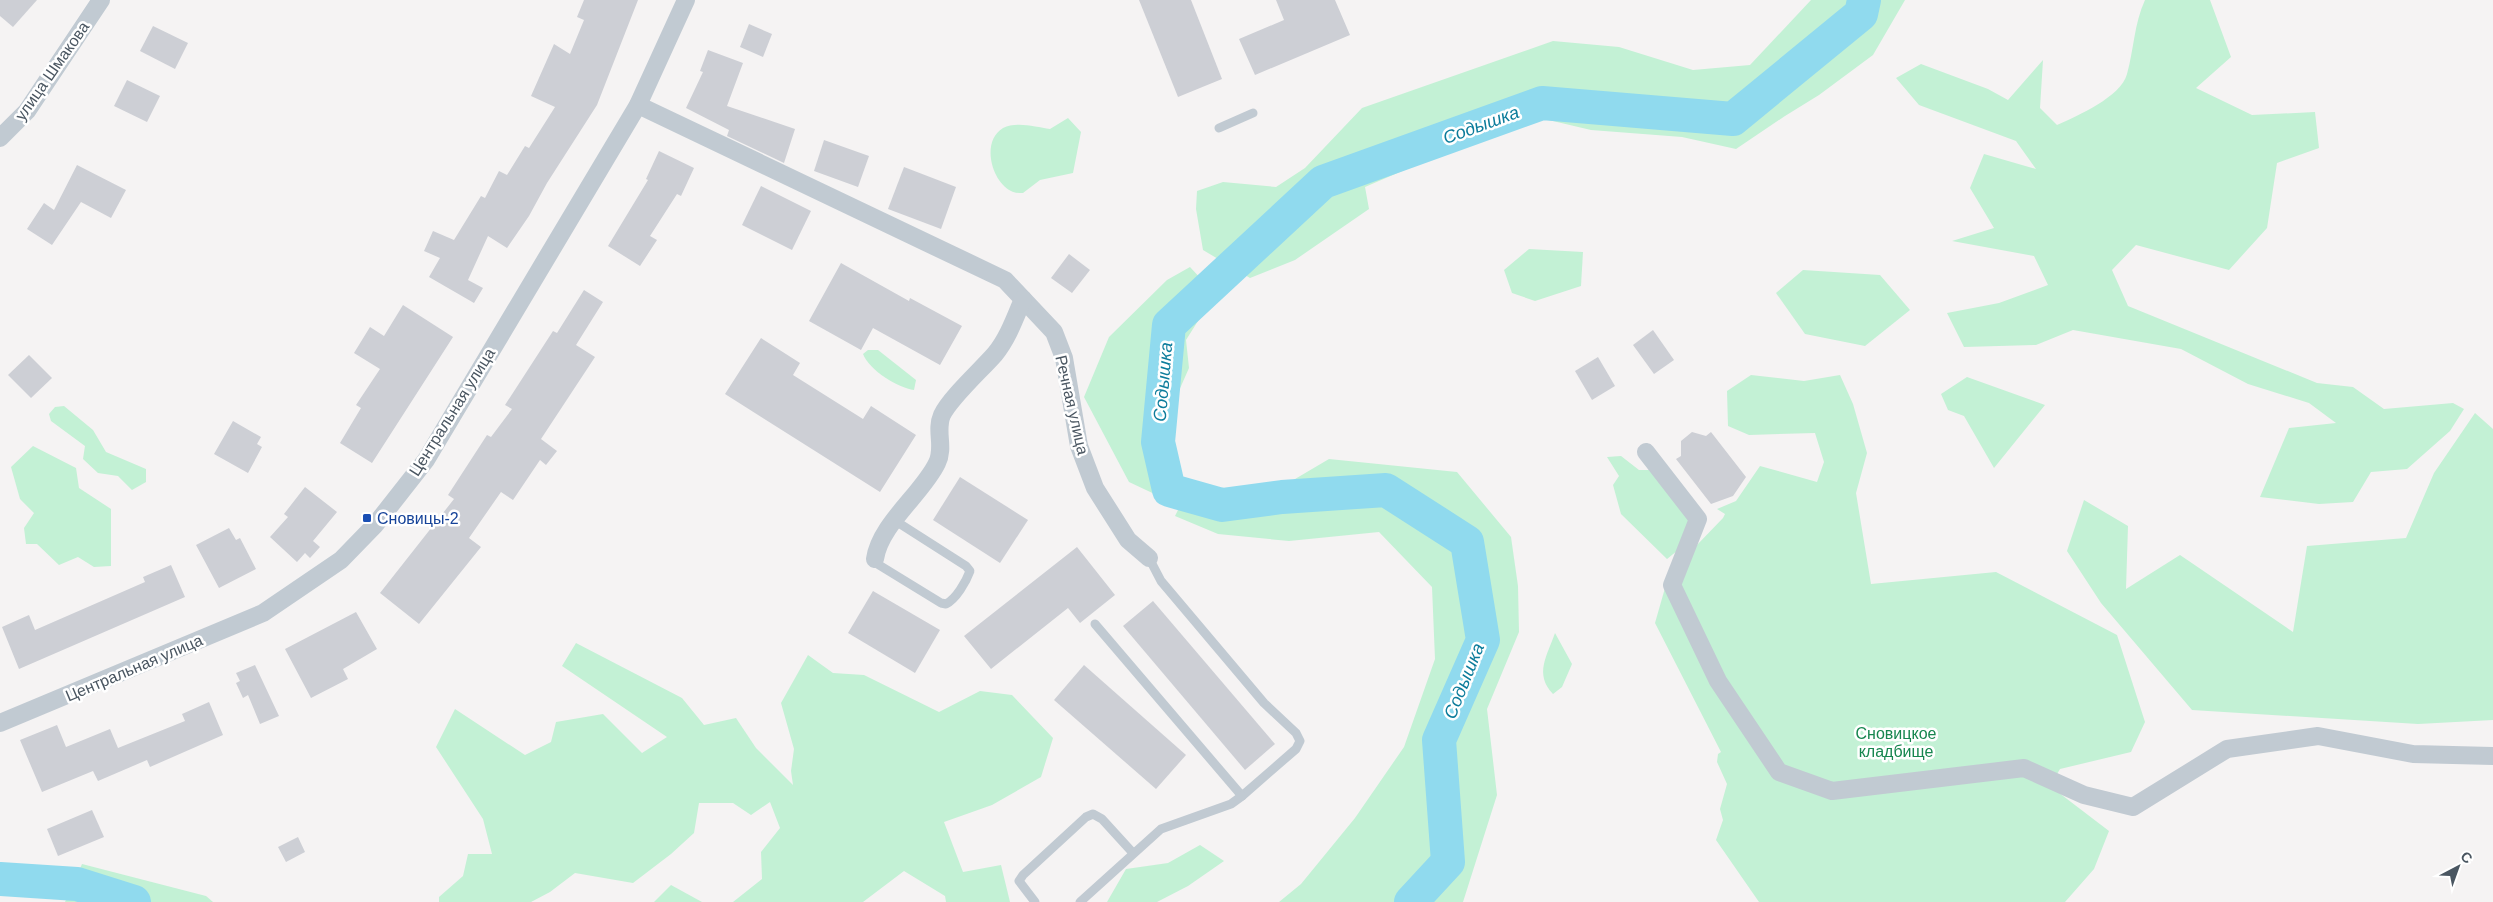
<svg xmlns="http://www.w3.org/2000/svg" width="2493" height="902" font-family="Arial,sans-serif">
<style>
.green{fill:#c3f1d5}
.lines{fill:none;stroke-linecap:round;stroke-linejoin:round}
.river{stroke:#90daee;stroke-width:34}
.building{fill:#cdcfd5}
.service{stroke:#c1cad2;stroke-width:9}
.minor{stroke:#c1cad2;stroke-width:18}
.transit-dot{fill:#1a4fb4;stroke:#fff;stroke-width:2}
.labels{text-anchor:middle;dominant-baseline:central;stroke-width:5;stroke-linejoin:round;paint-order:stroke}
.street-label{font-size:16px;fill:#4a5661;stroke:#fff}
.transit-label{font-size:16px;fill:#164399;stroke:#fff;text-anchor:start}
.park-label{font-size:16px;fill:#17864f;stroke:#fff}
.water-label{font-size:18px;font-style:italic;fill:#0c7c9b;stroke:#fff}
</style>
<rect width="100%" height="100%" fill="#f5f3f3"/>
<g class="green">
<polygon points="1811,0 1905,0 1873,55 1819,95 1785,116 1736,149 1682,137 1591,130 1540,118 1444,153 1365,187 1369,209 1295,260 1250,278 1203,250 1196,209 1197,191 1223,182 1276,187 1305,168 1362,108 1553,41 1619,47 1693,70 1750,65"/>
<path d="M2145 0H2210L2231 57 2196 88 2252 115 2315 112 2319 148 2277 163 2267 228 2229 270 2136 245 2112 270 2128 306 2317 383 2353 387 2384 409 2453 403 2464 409 2450 431 2407 469 2371 472 2353 502 2319 504 2260 497 2289 428 2336 423 2309 403 2248 384 2181 349 2073 330 2036 345 1964 347 1947 313 1999 303 2048 285 2034 256 1952 241 1994 228 1970 188 1984 154 2036 169 2016 141 1919 105 1896 78 1921 64 1988 89 2008 100 2043 60 2040 108 2057 125C2077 116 2121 97 2127 74 2134 49 2134 24 2145 0Z"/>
<path d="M1068 118 1081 132 1073 173 1040 180 1023 193C1019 193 1014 193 1011 191 991 181 981 141 1003 128 1017 121 1036 127 1050 129Z"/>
<polygon points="1529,249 1583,252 1581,286 1535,301 1512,293 1504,270"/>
<polygon points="1190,267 1215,294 1186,340 1189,368 1174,402 1163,498 1129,482 1084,397 1109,337 1167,280"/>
<polygon points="1803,270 1880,275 1910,310 1865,346 1805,334 1776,293"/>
<path d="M868 350H878L916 380 914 390C898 388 869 370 863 354Z"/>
<polygon points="1751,375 1804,381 1840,375 1853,404 1867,453 1856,493 1871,584 1996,572 2117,635 2145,722 2131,752 2060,769 2050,786 2109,831 2094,869 2065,902 1759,902 1716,840 1723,820 1720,809 1727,784 1717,762 1718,754 1721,752 1655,623 1669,574 1723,518 1725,514 1717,509 1736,501 1760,466 1817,482 1824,462 1815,433 1749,435 1728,426 1727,391"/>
<polygon points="1967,377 2045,405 1994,468 1964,416 1948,410 1941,394"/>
<polygon points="64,406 93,430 106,452 146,469 146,482 132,490 118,476 98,473 83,459 85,446 51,421 49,414 55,407"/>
<polygon points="2475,413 2493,429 2493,720 2418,724 2192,710 2101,603 2067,551 2084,500 2128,526 2126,589 2180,555 2293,632 2307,546 2406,538 2434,473"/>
<polygon points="33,446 76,468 79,488 111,509 111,566 94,567 78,557 59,565 37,544 26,544 24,528 34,513 20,499 11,467"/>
<polygon points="1621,456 1639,470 1650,470 1693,515 1688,542 1667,559 1621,514 1613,485 1619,476 1607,457"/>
<polygon points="1329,459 1457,472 1511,537 1518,586 1519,632 1487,709 1497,795 1463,902 1279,902 1301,884 1355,818 1404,747 1435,659 1432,587 1379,532 1289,541 1218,534 1175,516 1182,502 1227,519"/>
<path d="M1555 633 1572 664 1562 687 1553 694C1534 674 1547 656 1555 633Z"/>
<polygon points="576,643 682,698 704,725 736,718 756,748 793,785 791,771 794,749 781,703 808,655 833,673 864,675 939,712 980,691 1012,695 1053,738 1041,777 992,805 944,822 963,872 1001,865 1010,902 946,902 945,896 904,871 863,902 733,902 762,879 761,852 780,828 770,802 751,815 733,803 699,803 694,833 671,854 633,883 575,873 550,892 531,902 439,902 439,897 463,876 468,854 492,854 483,819 436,747 455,709 525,755 551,742 556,722 603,714 642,753 667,737 562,666"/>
<polygon points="1200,845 1224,861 1188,886 1157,902 1107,902 1126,869 1168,863"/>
<polygon points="82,864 206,896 213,902 65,902"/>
<polygon points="671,885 702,902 654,902"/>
</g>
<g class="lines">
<g class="river">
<polyline points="0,879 77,884 134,902"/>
<polyline points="1411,902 1448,862 1439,740 1483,640 1467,542 1386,490 1282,497 1222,505 1169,490 1158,442 1169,325 1323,182 1542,103 1733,119 1861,14 1864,0"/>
</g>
</g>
<g class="building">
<polygon points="0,0 37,0 13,27 0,16"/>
<polygon points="584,0 638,0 597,105 547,183 529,216 507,248 488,236 468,280 483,288 474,303 429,277 440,258 424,251 433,231 454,240 481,196 485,198 499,171 507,175 525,146 529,148 555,107 531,96 554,44 570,54 584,20 577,17"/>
<polygon points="1139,0 1191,0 1222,79 1178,97"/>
<polygon points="1276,0 1335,0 1350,35 1255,75 1239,39 1284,20"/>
<polygon points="749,24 772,34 763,57 740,47"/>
<polygon points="153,26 188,43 175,69 140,51"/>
<polygon points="708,50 743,63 727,106 795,129 784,163 727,136 729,130 686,108 703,72 700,71"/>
<polygon points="127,80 160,96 147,122 114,106"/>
<polygon points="824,140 869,156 858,187 814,171"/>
<polygon points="659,151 694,168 681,196 677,194 650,236 657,240 640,266 608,246 648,180 646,179"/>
<polygon points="77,165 126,190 111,218 81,202 52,245 27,229 44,203 54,210"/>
<polygon points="904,167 956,187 941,229 888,209"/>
<polygon points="761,186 811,211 792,250 742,225"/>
<polygon points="1069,254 1090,270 1072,293 1051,278"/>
<polygon points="841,263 909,301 910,298 962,326 940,365 873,328 861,350 809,321"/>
<polygon points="584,290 603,302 576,345 595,357 541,439 557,451 546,465 540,460 513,500 501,492 469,538 481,547 419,624 380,593 454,499 448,495 487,435 491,437 512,409 505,405 553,331 557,333"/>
<polygon points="403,305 453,337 372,463 340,443 361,408 356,405 380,369 354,353 370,327 384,336"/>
<polygon points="1653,330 1674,360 1654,374 1633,345"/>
<polygon points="761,338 800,363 793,375 863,419 871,406 916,435 880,492 725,394"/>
<polygon points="29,355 52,378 31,398 8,375"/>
<polygon points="1598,357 1615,386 1592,400 1575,371"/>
<polygon points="233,421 261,437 257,444 262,447 248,473 214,454"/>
<polygon points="1692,432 1706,436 1711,432 1746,477 1733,496 1711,504 1676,459 1681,456 1681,441"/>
<polygon points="960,477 1028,520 1000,563 933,520"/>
<polygon points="305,487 337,512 313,541 320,547 310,558 305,553 297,562 270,537 288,517 284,514"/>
<polygon points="229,528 236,540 240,538 256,569 219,588 196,545"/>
<polygon points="1077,547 1115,595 1080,623 1068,608 991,669 964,636"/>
<polygon points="171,565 185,597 19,669 2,627 29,615 35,630 145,582 143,577"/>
<polygon points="873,591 940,630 915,673 848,633"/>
<polygon points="1153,601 1275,744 1245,770 1123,626"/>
<polygon points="356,612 377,649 343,669 348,679 311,698 285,649"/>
<polygon points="255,665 279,716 260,724 248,695 243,698 236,683 240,681 236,673"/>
<polygon points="1084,665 1186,755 1156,789 1054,700"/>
<polygon points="209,702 223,735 150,767 147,760 98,781 93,771 42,792 20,740 57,725 66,747 110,729 118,748 185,721 182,714"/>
<polygon points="92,810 104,837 58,856 47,829"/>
<polygon points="298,837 305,852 286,862 278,847"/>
</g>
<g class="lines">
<g class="service">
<polyline points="1219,128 1253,113"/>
<path d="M875 559 879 565 941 603 946 604C956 599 966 582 970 571L966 566 894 520"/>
<polyline points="1095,624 1242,796 1296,749 1300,741 1296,733 1264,703 1161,581 1149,558"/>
<polyline points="1035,902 1019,881 1023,875 1086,817 1093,814 1102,819 1133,853"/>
<polyline points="1080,902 1161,829 1231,804 1242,796"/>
</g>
<g class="minor">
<polyline points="638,105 1005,280 1054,332 1064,358 1079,446 1095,488 1128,540 1149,558"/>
<polyline points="0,138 27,111 101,0"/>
<polyline points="1646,452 1698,519 1672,585 1718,681 1779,772 1832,791 2024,768 2084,795 2133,807 2227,749 2318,736 2413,754 2493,756"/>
<path d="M875 559C880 524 923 493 937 463 945 447 935 431 942 415 950 398 982 369 995 354 1008 338 1015 318 1023 299"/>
<polyline points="0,723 263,613 341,560 375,525 426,460 638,105 686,0"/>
</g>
</g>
<rect class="transit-dot" x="362" y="513" width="10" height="10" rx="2.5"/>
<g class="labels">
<g class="street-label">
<text transform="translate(52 71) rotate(-55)">улица Шмакова</text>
<text transform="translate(1072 405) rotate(77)">Речная улица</text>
<text transform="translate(452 412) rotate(-58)">Центральная улица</text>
<text transform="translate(134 668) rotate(-23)">Центральная улица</text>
</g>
<g class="transit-label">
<text x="377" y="518">Сновицы-2</text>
</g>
<g class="park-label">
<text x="1896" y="733">Сновицкое<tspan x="1896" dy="18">кладбище</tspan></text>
</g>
<g class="water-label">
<text transform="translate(1481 125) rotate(-20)">Содышка</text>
<text transform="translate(1163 382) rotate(-85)">Содышка</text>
<text transform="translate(1464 681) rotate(-68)">Содышка</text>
</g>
</g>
<g transform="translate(2458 867) rotate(41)" stroke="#ffffff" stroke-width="4" paint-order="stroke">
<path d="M0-4L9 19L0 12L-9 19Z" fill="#4a5661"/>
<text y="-8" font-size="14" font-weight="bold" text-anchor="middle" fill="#4a5661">С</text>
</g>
</svg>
